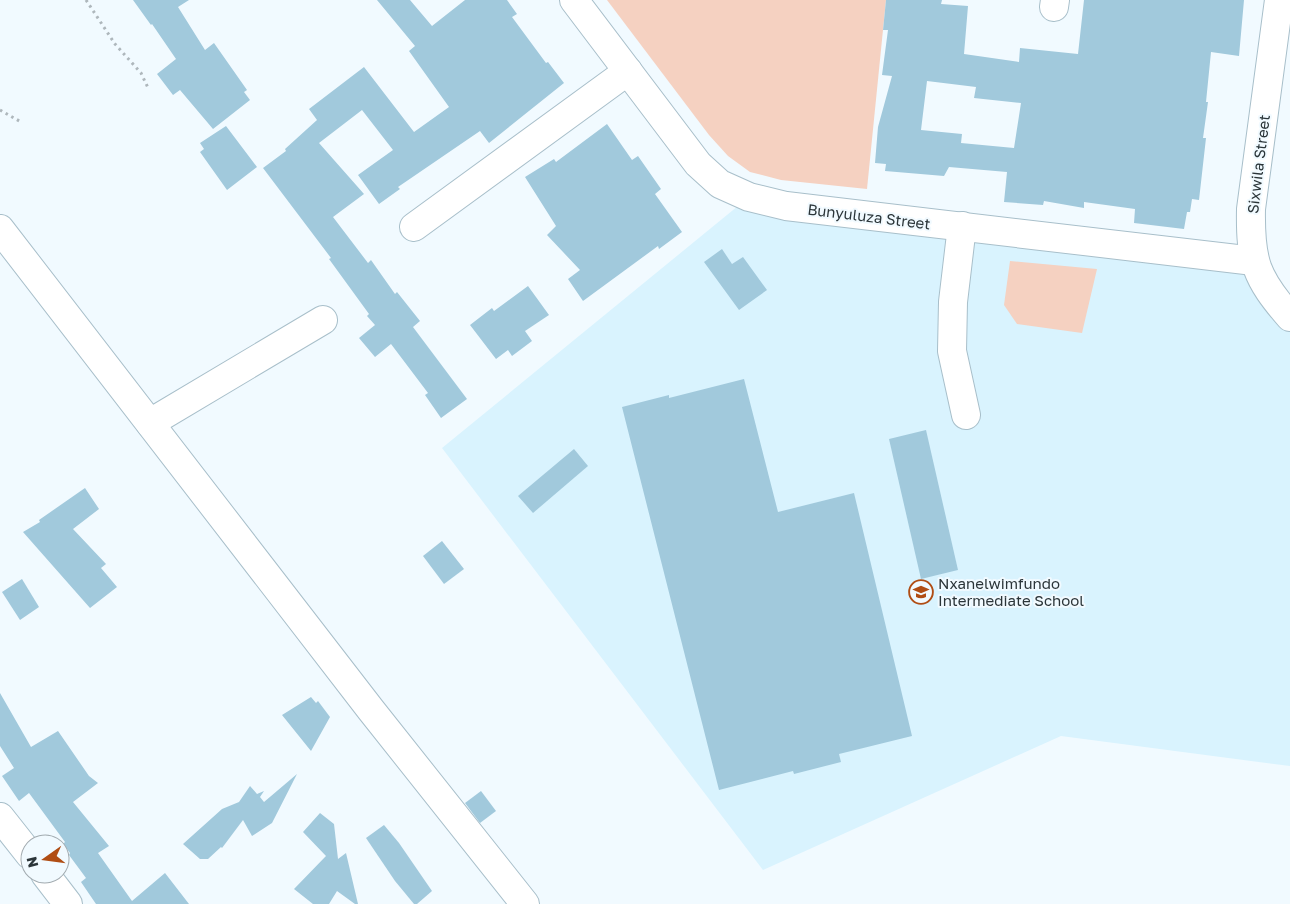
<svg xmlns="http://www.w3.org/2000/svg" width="1290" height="904" font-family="'Golos Text',sans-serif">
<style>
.built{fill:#d9f3fe}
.green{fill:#f5d1c1}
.building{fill:#a1c9dc;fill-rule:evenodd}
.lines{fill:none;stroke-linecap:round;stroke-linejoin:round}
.minor-casing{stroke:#a8bfca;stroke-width:30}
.path{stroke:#aeb7bc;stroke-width:3;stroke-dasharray:2.5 4;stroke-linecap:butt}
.minor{stroke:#fff;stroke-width:28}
.labels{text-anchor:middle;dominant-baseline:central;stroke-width:4;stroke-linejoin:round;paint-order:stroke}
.street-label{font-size:15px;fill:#2b3539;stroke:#f1faff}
.poi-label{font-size:15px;fill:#2b3539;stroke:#f1faff;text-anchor:start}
</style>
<rect width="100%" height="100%" fill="#f1faff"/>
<polygon class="built" points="749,197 1254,261 1290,317 1290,766 1061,736 763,870 442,448"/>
<g class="green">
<polygon points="607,0 886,0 867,189 781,180 750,172 728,156 709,135"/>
<polygon points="1010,261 1097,269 1082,333 1017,324 1004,305"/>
</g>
<g class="building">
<polygon points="133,0 189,0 178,7 205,50 214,43 247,90 244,92 250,100 213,129 180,90 173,95 157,74 176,59 152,24 151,25"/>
<polygon points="377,0 410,0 432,26 465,0 507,0 517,14 512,17 546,63 548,62 564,83 489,143 480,131 398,187 400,189 379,204 358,175 393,150 362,110 319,143 364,194 333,217 368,263 371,260 395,294 397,292 420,321 413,327 467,399 441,418 425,395 428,393 391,344 375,357 359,338 375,325 367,316 369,314 329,259 331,258 263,168 286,151 285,149 317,120 309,109 364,67 414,132 449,107 409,51 415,46"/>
<path d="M886 0H942L941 4 968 6 964 54 1019 62 1020 48 1078 54 1084 0H1244L1239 56 1211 52 1206 102H1208L1203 138H1206L1199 200 1192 199 1190 212H1187L1184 229 1134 223 1135 209 1084 202V208L1044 201 1043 205 1004 202 1007 172 949 167 944 176 885 171 886 164 875 163 878 127 892 76 882 75 888 30H883ZM927 81 976 87 974 98 1021 103 1014 148 961 143 962 134 921 130Z"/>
<polygon points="607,124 632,160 638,156 661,189 655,194 682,232 659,249 658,246 583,301 568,279 580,270 547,235 556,226 525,177 554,159 556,162"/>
<polygon points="226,126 257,167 227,190 200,152 204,149 200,143"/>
<polygon points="722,249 732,264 743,257 767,290 739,310 704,262"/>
<polygon points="528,286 549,315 525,331 532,341 512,356 508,350 496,359 470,325 492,308 494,311"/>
<polygon points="744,379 778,512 854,493 912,736 839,754 841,762 794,774 793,771 719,790 622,407 669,395 669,398"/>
<polygon points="926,430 958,570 921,579 889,439"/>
<polygon points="574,449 588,466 533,513 518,496"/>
<polygon points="85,488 99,509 73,529 106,564 101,568 117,587 90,608 23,532 40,522 39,520"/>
<polygon points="442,541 464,569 444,584 423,556"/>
<polygon points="22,579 39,607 20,620 2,592"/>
<polygon points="0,693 31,747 58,731 89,776 98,783 73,802 109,846 98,853 132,901 165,873 189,904 96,904 81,882 86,878 69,855 70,853 63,844 65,842 29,793 19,801 2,776 14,768 0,746"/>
<polygon points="311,697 316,703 318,701 330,717 311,751 282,715"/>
<polygon points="297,774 272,823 252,836 243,820 222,848 221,847 208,859 200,859 183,844 222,809 239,802 250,786 257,794 264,791 260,797 264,802"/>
<polygon points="481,791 496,811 480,823 465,803"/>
<polygon points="320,813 334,824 338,859 346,853 358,904 355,904 337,891 329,904 313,904 294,889 326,856 303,832"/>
<polygon points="384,825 399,843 432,891 417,904 414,904 395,881 366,838"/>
</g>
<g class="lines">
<g class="minor-casing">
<g id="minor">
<polyline points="574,0 698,164 720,184 749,197 786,206 1254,261"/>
<path d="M1279 0 1251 209C1250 261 1256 278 1290 317"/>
<polyline points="1054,7 1055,0"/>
<polyline points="962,226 953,302 952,351 966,415"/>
<polyline points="414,227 628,71"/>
<polyline points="0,229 371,710 525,904"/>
<polyline points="150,423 323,320"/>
<polyline points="0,817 30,855"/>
<polyline points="45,874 68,904"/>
</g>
</g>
<g class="path">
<polyline points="86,0 115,44 141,73 149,90"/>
<polyline points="0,110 21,122"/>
</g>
<use href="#minor" class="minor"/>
</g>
<defs>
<g id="school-ring" transform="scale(1.25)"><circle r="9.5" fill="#f1faff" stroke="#b04d14" stroke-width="1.5"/><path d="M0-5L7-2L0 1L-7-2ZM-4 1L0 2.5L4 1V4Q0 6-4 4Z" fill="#b04d14"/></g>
</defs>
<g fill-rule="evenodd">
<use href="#school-ring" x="921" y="592"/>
</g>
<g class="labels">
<g class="street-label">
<text transform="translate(1258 164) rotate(-83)">Sixwila Street</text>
<text transform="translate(869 216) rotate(7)">Bunyuluza Street</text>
</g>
<g class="poi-label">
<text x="938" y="583">Nxanelwimfundo<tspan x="938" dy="17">Intermediate School</tspan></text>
</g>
</g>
<g transform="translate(45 859) rotate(256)"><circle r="24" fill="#f1faff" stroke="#a2abb0"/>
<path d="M0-4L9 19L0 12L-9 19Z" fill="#b04d14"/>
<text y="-8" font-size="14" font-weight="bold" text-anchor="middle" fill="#2b3539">N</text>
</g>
</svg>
